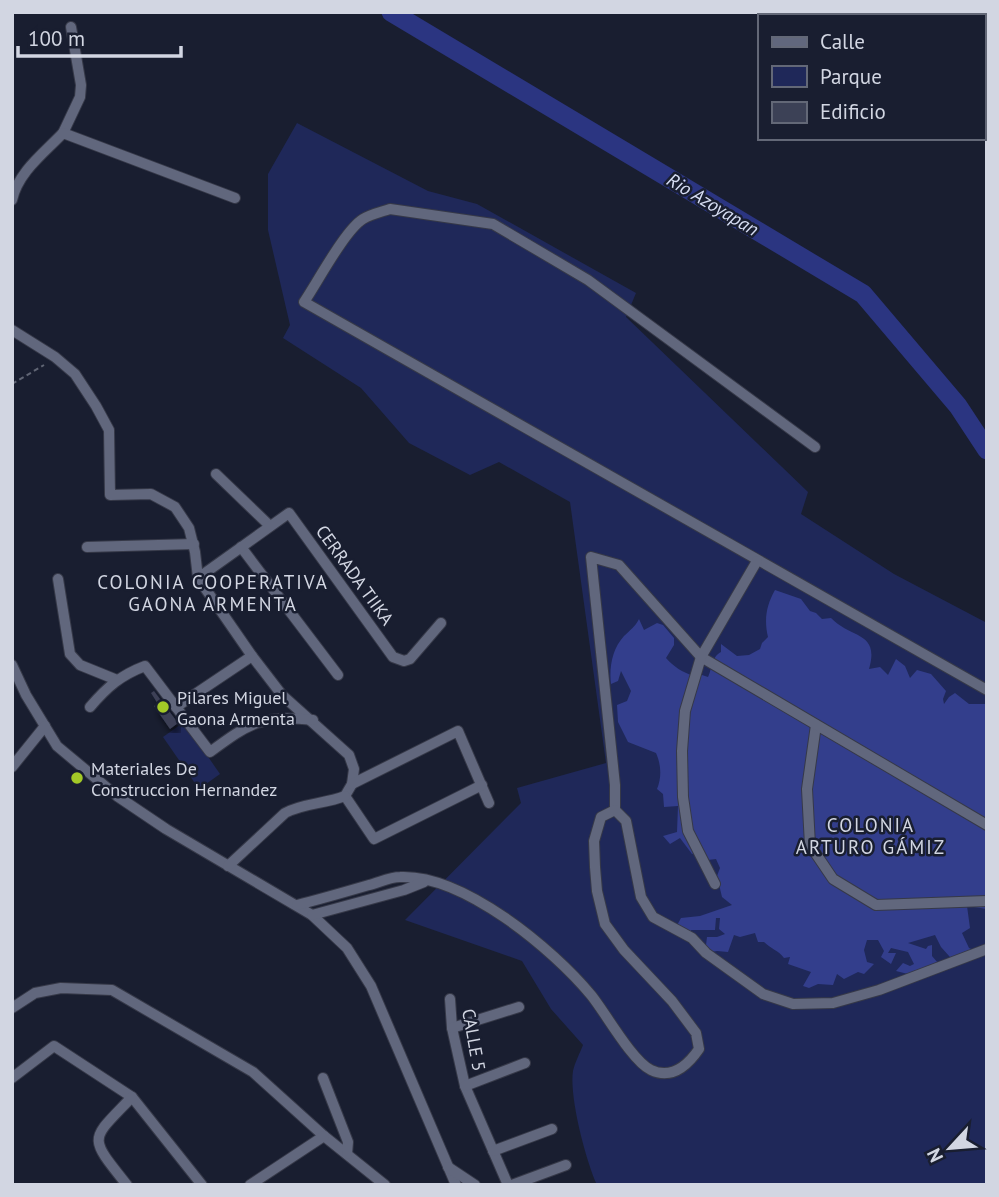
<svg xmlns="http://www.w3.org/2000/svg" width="999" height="1197" font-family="'PT Sans',sans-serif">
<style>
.green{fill:#1f2859}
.forest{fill:#333e8c}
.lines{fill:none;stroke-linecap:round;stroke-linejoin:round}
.river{stroke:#2b3581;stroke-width:19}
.building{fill:#3c4156;filter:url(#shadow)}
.minor-casing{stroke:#363948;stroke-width:12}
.path{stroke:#606574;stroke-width:2;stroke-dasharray:5 3.5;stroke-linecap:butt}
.minor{stroke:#61677d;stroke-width:10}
.poi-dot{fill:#a3c927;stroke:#191e30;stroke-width:2.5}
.labels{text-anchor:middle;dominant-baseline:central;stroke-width:5;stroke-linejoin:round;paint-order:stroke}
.street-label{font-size:18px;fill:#d2d6e2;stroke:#191e30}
.poi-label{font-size:18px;fill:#d2d6e2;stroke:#191e30;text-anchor:start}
.water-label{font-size:19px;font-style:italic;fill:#d6ddf3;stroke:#191e30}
.neighbourhood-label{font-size:19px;letter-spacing:2px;fill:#d2d6e2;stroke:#191e30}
</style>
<defs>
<filter id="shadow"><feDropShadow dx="4" dy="7" stdDeviation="3.5" flood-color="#0009"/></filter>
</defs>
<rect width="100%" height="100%" fill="#191e30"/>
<g class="green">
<path d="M297 123 428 191 477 204 636 293 626 317 808 492 801 514 894 574 987 623V1185H597C586 1161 569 1097 573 1071 575 1062 580 1053 583 1045L551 1009 522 961 405 920 521 803 517 788 606 763 570 502 499 462 470 475 409 443 361 388 283 338 290 325 268 230V174Z"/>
<polygon points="184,722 220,774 199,789 163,737"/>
</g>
<path class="forest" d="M775 590 801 599 810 611 816 613 822 619 831 618C851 639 880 631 869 669L880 667 888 675 896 659 905 666 910 678 917 670 931 674 946 691 943 699 944 704 949 697 955 693 969 704H987V909L967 906 970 928 962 933 969 948 976 951 958 966 941 947 935 935 908 943 926 949 928 946 932 945V956L938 963 908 974 896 971 903 963 910 966 914 964 908 952 891 948 888 953H896L891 964 881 957 884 951 878 940H867L864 950 867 962 874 964 864 974 858 972 844 979 837 974 833 985 818 984 809 988 803 986 811 972 788 964 790 957 784 958C778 950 771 949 764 942H758L755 933 740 937 734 935 728 952 717 951 705 953 707 937H717L725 934 719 929 720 918H716L715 930H691L694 943 675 929 681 918 700 916 732 905 722 897 717 876 720 868 716 859 708 860 701 852 692 854 680 838 670 844 663 836 677 832 678 806 664 807 663 794 657 789C662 777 661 764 656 753L628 742 618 722 617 705 627 701 631 691 621 671 618 681 611 684C609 668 612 649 624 636 630 630 635 627 639 619L644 630 657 623 663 625 674 638V645L666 658C674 667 682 672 694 676L699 674 708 677C712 669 711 657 721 652V644L737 656 749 655 760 649 762 643 768 637C764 620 766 606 775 590Z"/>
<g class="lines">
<polyline class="river" points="391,12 863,294 958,406 987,450"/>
</g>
<polygon class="building" points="154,691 178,723 170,729 154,706 158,704 151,693"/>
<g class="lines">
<g class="minor-casing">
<g id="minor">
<polyline points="916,16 919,12"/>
<polyline points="983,50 987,46"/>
<polyline points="63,133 80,97 81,85 71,27"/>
<path d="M12 200C18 172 44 153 63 133L235 198"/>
<polyline points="12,330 55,357 75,374 96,406 109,430 110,495 151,494 175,507 189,528 195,552 198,578 252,656 282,695 349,755 354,769 352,784 345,796"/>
<path d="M815 447 588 280 493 224 390 209C381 212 371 214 363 219 345 230 317 283 304 302L987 690"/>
<polyline points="216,474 270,526"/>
<polyline points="87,547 194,544"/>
<polyline points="241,547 338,675"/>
<polyline points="198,578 289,513 393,657 404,661 410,659 441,623"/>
<polyline points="58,579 70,654 80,665 117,680"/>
<polyline points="12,665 26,695 57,746 117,796 166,829 312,915 347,948 371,986 456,1185"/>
<path d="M90 707C107 687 121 675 145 666L210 752C251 722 261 715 313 720"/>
<polyline points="176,707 252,656"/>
<polyline points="816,725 807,789 810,845 833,879 876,905 987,901"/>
<polyline points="12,767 45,726"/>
<polyline points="352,784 458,731 489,803"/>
<polyline points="345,796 374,839 482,785"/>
<polyline points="615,810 615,785 591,557 619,565 701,657 987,825"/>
<path d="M228 866 285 813C303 803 325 804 345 796"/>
<polyline points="715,884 688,831 683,797 682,751 685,711 701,657 757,561"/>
<path d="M297 905C321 899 345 892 369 885 378 883 390 877 400 877 463 874 553 949 591 995 605 1012 632 1061 651 1070 672 1080 688 1065 699 1049L696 1033 672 1001 624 950 605 924 597 891 595 867 594 841 601 817 615 810 626 821 641 897 653 917 692 938 706 953 763 994 793 1004 833 1003 879 990 987 949"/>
<polyline points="312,915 404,890 424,882"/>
<polyline points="450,999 452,1028 465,1086 508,1185"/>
<polyline points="12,1008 35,993 61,988 112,990 253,1072 324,1136 385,1185"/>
<polyline points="452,1028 519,1007"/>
<polyline points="12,1078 54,1046 132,1097 202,1185"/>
<polyline points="323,1078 348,1142 347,1154"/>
<polyline points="465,1086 525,1063"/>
<polyline points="493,1151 552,1129"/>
<polyline points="448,1167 475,1185"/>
<path d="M127 1185C87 1135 90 1141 132 1097"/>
<polyline points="250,1185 324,1136"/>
<polyline points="512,1185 566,1165"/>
</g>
</g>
<polyline class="path" points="12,384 44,365"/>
<use href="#minor" class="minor"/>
</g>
<g class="poi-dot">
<circle cx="163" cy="707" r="7"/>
<circle cx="77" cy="778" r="7"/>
</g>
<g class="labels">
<g class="street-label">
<text transform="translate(355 575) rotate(54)">CERRADA TIIKA</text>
<text transform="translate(474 1040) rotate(80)">CALLE 5</text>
</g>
<g class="poi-label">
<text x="177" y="697">Pilares Miguel<tspan x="177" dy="21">Gaona Armenta</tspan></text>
<text x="91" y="768">Materiales De<tspan x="91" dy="21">Construccion Hernandez</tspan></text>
</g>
<g class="water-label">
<text transform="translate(713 204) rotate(31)">Rio Azoyapan</text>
</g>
<g class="neighbourhood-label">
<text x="213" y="582">COLONIA COOPERATIVA<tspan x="213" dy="22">GAONA ARMENTA</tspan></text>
<text x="871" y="825">COLONIA<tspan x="871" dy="22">ARTURO GÁMIZ</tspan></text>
</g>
</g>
<rect width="999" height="1197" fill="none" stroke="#d2d6e2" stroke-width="28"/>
<rect x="758" y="14" width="228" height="126" fill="#191e30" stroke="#636877" stroke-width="2"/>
<rect x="772" y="37" width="35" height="10" fill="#61677d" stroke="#636877" stroke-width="2"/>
<text x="820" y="49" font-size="21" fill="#d2d6e2">Calle</text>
<rect x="772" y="66" width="35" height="21" fill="#1f2859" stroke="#636877" stroke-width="2"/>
<text x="820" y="84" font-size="21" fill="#d2d6e2">Parque</text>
<rect x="772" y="102" width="35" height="21" fill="#3c4156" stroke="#636877" stroke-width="2"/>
<text x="820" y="119" font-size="21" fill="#d2d6e2">Edificio</text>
<g transform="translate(950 1148) rotate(244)" stroke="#191e30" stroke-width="5" paint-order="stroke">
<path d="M0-5L12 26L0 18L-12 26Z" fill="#d2d6e2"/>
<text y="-10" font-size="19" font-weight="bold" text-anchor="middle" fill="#d2d6e2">N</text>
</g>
<path d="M18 46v10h163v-10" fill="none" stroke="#d2d6e2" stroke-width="3.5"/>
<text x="28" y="46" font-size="21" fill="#d2d6e2" stroke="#191e30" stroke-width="5" paint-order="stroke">100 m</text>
</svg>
